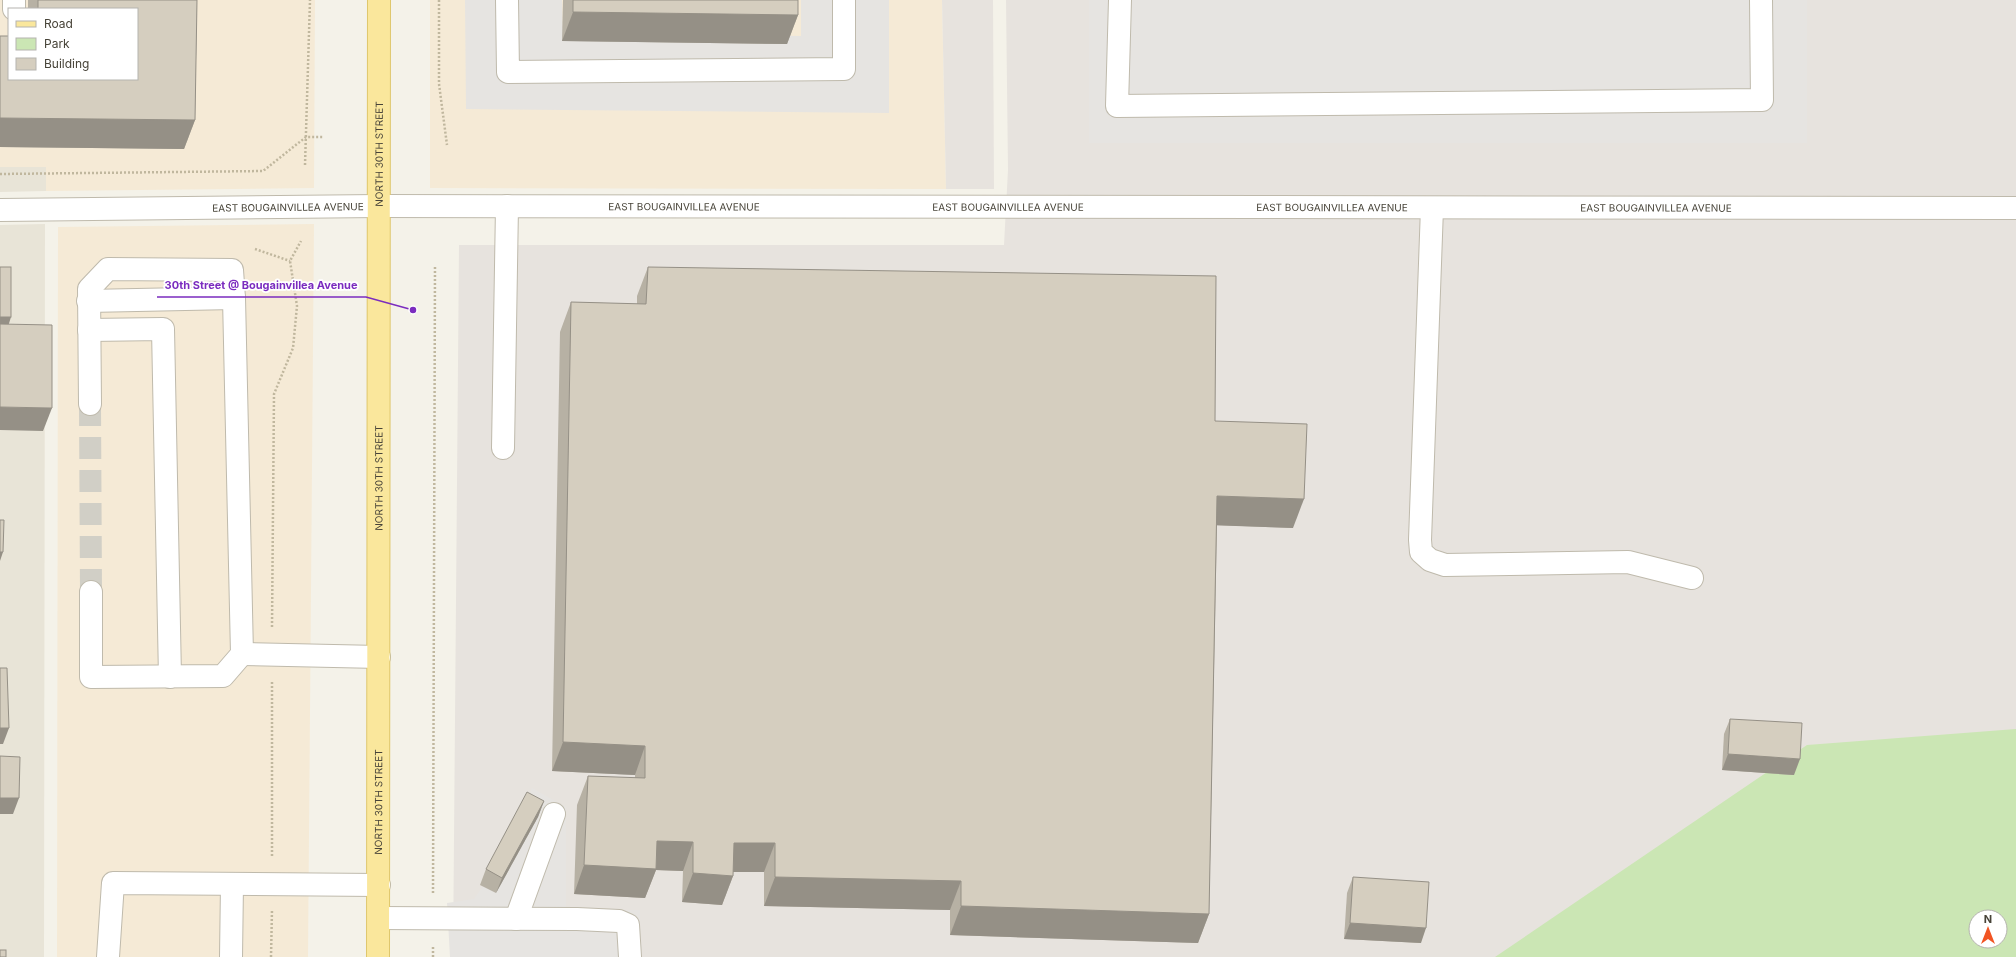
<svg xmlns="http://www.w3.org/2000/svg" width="2016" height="957" font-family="Inter,sans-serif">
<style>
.residential{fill:#e8e4d7}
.commercial{fill:#f5ead6;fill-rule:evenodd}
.industrial{fill:#e7e3de;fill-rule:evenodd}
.green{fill:#cbe6b4;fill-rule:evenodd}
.parking{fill:#e6e4e1}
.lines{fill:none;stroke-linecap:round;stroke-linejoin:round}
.minor-tunnel{stroke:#d1cfc6;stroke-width:22;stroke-dasharray:22 11;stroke-linecap:butt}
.minor-casing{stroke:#bfbaac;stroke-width:24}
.major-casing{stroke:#dfc76c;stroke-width:24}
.path{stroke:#c0b79e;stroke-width:2.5;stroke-dasharray:2 2;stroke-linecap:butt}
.minor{stroke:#fff;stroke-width:22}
.major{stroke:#fae79c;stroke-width:22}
.wall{fill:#b7b1a4}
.shaded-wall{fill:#959086}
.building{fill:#d5cebf;stroke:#959086}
.labels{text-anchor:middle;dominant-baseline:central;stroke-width:3.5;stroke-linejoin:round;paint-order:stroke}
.street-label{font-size:10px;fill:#474338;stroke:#fff}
.leader{fill:none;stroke:#7b2cbf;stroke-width:1.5}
.callout-dot{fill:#7b2cbf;stroke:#fff;stroke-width:1.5}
.callout-label{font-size:11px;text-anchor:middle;font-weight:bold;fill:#7b2cbf;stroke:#fff;stroke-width:3.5;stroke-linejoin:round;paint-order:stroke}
</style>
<rect width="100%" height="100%" fill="#f4f2e9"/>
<g class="residential">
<polygon points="0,167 46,167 46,191 0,192"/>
<polygon points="45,224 44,957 0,957 0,225"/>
</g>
<g class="commercial">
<path d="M0 0H315L314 188 46 191V167H0ZM9 9H137V79H9Z"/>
<polygon points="430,0 942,0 946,189 430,188"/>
<polygon points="314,224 308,957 57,957 58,227"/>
</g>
<g class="industrial">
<polygon points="942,0 993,0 994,189 946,189"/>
<path d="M1006 0H2016V957H453L459 245H1004L1008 170ZM1976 917H2000V941H1976Z"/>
</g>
<path class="green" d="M2016 729V957H1495L1807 745ZM1976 917H2000V941H1976Z"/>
<g class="parking">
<polygon points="465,0 562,0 563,33 801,36 801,0 889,0 889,113 466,109"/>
<rect x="1089" y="0" width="718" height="143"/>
<polygon points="532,788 566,807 566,910 640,910 640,957 450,957 447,903 474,899 501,861"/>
</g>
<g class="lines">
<polyline class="minor-tunnel" points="90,404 91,592"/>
<g class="minor-casing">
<g id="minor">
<polyline points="14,0 14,9"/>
<polyline points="507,0 508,72 844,69 844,0"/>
<polyline points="1120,0 1117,106 1762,100 1761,0"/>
<polyline points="1432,208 1420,540 1421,552 1430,560 1445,565 1628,562 1692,578"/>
<path id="s1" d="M0 210 379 206 2016 208"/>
<polyline points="88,301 234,298"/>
<polyline points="89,330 163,329 170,677"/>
<polyline points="90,404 89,289 108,269 232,270 234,298 242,654 223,676 91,677 91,592"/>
<polyline points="503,448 507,206"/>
<polyline points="242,654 379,657"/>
<polyline points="379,918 577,919 619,921 628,925 630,957"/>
<polyline points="516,919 554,814"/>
<polyline points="108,957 113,883 379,885"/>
<polyline points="231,957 232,884"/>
</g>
</g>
<g class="major-casing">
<g id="major">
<path id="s2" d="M378 957 379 0"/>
</g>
</g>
<g class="path">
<polyline points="439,0 439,84 447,145"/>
<polyline points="305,165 310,0"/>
<polyline points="0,174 263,171 306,137 324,137"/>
<polyline points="255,249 290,261"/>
<polyline points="272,627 274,394 293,348 297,306 290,261 301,241"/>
<polyline points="272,682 272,857"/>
<polyline points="433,893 435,265"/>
<polyline points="271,957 272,910"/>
<polyline points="433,957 433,946"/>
</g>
<use href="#minor" class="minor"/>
<use href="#major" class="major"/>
</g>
<g class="wall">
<polygon points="28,0 197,0 195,120 184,149 0,147 0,36 9,79 137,9 28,9"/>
<polygon points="563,0 798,0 798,15 787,44 562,41"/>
<polygon points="648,267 1215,421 1293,528 1217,525 1209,914 1198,943 950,935 950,910 764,906 764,872 733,872 733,876 722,905 682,902 683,871 656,870 645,898 574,894 577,805 588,776 635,778 635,775 552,771 560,332 571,302 637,304 637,296"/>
<polygon points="1730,719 1794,775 1722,770 1724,734"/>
<polygon points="544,801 538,817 496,893 480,885 486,869"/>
<polygon points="1353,877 1421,943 1344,939 1347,893"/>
</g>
<g class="shaded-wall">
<polygon points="573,12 798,15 787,44 562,41"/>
<polygon points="0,118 195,120 184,149 0,147"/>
<polygon points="0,317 11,317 6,333 0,333"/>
<polygon points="0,407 52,408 43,431 0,430"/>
<polygon points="1217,496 1304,499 1293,528 1207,525"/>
<polygon points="0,552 3,552 0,561"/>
<polygon points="0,728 9,728 3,744 0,744"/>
<polygon points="563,742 645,746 635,775 552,771"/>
<polygon points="1728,754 1800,759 1794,775 1722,770"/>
<polygon points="0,798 19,798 13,814 0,814"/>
<polygon points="544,801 538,817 496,893 502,878"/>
<polygon points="657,841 693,842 683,871 656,870 645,898 574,894 584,865"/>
<polygon points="734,843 775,843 764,872 723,872"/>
<polygon points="693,873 733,876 722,905 682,902"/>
<polygon points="775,877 961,881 950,910 764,906"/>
<polygon points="961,906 1209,914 1198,943 950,935"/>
<polygon points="1350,923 1426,928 1421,943 1344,939"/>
</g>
<g class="building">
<polygon points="38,0 197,0 195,120 0,118 0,36 9,36 9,79 137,79 137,9 38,9"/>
<polygon points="573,0 798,0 798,15 573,12"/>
<rect x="0" y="267" width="11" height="50"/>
<polygon points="648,267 1216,276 1215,421 1307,424 1304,499 1217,496 1209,914 961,906 961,881 775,877 775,843 734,843 733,876 693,873 693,842 657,841 656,869 584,865 588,776 645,778 645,746 563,742 571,302 646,304"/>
<polygon points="0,324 52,325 52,408 0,407"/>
<polygon points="0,520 4,520 3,552 0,552"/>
<polygon points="0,668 7,668 9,728 0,728"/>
<polygon points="1730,719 1802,723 1800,759 1728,754"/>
<polygon points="0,756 20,757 19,798 0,798"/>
<polygon points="527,792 544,801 502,878 486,869"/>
<polygon points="1353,877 1429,882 1426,928 1350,923"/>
<rect x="0" y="950" width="6" height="7"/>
</g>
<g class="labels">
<g class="street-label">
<text stroke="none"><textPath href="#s2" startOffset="803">NORTH 30TH STREET</textPath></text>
<text stroke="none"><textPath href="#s1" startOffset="288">EAST BOUGAINVILLEA AVENUE</textPath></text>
<text stroke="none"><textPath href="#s1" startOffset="684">EAST BOUGAINVILLEA AVENUE</textPath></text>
<text stroke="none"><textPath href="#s1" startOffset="1008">EAST BOUGAINVILLEA AVENUE</textPath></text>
<text stroke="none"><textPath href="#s1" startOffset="1332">EAST BOUGAINVILLEA AVENUE</textPath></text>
<text stroke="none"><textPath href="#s1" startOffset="1656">EAST BOUGAINVILLEA AVENUE</textPath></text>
<text stroke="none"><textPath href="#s2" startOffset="479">NORTH 30TH STREET</textPath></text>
<text stroke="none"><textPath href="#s2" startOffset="155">NORTH 30TH STREET</textPath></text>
</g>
</g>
<path class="leader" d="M413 310L366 297H157"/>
<circle class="callout-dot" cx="413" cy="310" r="4"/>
<g class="callout-label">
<text x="261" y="289">30th Street @ Bougainvillea Avenue</text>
</g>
<rect x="8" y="8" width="130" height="72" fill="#ffffff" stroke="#b5b4af"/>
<rect x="16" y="21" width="20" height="6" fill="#fae79c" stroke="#b5b4af"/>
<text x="44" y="28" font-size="12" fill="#474338">Road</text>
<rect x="16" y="38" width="20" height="12" fill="#cbe6b4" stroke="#b5b4af"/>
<text x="44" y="48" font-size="12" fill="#474338">Park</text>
<rect x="16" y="58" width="20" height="12" fill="#d5cebf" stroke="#b5b4af"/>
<text x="44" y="68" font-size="12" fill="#474338">Building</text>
<g transform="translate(1988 929)"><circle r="19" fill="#ffffff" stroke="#b5b4af"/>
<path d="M0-3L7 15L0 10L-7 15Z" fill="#f15423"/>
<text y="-6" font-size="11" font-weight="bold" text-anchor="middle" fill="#474338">N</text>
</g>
</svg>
